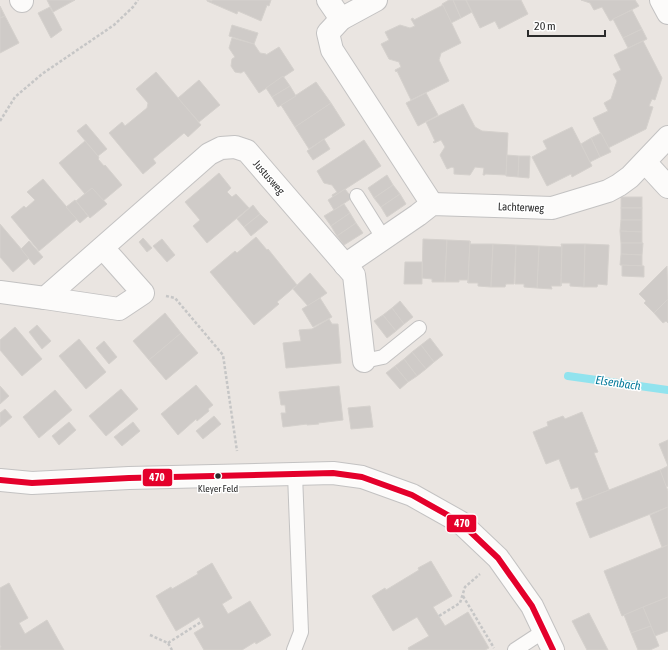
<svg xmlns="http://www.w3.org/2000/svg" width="668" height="650" font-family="'Asap Condensed',sans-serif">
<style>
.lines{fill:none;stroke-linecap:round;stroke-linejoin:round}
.stream{stroke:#91e3ee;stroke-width:8}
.building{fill:#cfcbc8;stroke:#d5d1cd}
.service-casing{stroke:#c3c2c2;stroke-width:16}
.minor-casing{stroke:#c3c2c2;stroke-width:24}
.path{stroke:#c6c6c6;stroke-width:2.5;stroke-dasharray:3 2;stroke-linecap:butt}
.service{stroke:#fcfbfa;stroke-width:14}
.minor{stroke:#fcfbfa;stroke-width:22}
.bus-1-casing{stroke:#fff;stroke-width:9}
.bus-1{stroke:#e4002b;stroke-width:6}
.bus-dot{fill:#2b2b2b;stroke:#fff;stroke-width:1.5}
.labels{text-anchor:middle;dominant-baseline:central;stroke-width:3;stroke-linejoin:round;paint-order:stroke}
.bus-label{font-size:10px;fill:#2b2b2b;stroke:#fff}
.street-label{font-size:11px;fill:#2b2b2b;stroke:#fff}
.water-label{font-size:12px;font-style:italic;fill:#087c9c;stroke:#fff}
.line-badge{stroke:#fff;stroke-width:1.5}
.badge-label{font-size:11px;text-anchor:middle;font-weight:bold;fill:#fff}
</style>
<rect width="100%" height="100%" fill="#eae5e1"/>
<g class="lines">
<polyline class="stream" points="568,376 668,390"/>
</g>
<g class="building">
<polygon points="47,0 75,0 53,12"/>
<polygon points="207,0 212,1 212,0 271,0 269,6 267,5 261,21 238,11 237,14 207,1"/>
<polygon points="449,0 453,0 461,18 451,23 442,4"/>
<polygon points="453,0 466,0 472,12 461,18"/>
<polygon points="466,0 521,0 528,14 499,29 495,21 480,28"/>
<polygon points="581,0 635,0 639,6 610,21 602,7 594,10 590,3"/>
<polygon points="443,5 461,43 441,53 439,60 449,81 411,100 397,71 396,72 395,70 401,67 399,62 389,59 381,44 389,40 385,32 400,25 410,28 415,26 411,19 413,18 414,20"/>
<polygon points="0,6 5,16 0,18"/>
<polygon points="50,7 62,30 51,38 38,13"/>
<polygon points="632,10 642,29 623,38 613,19"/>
<polygon points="5,16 19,43 0,53 0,18"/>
<polygon points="232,25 258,33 254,44 229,36"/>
<polygon points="642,29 647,39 628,48 623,38"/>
<polygon points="232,38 254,44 260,53 266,54 266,55 279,47 294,70 259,93 244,71 241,73 235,72 231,66 232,59 235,57 229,48"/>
<polygon points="643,41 662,78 655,100 652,99 649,106 653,107 646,129 608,148 593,118 608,111 604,103 611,99 617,81 613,74 621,70 614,55"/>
<polygon points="156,72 201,125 188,137 184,133 153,159 156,163 143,174 109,133 122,122 125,126 147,108 148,103 136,89"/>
<polygon points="283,76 290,86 272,97 266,88"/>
<polygon points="199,80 220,105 199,122 178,98"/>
<polygon points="316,82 331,103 295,127 281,105"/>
<polygon points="290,86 296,96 278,107 272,97"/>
<polygon points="426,93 438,115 418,126 406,103"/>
<polygon points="331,103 345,125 309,149 295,127"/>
<polygon points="463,104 475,127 482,131 508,133 506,175 485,174 485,175 483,175 484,168 475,167 470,175 454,174 454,168 452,167 447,169 440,155 445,147 441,140 434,143 433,142 435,141 426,122"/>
<polygon points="86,124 107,149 98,156 77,131"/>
<polygon points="572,127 592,166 572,177 571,174 547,186 532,157 547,149 543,141"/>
<polygon points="601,133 611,152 600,157 591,138"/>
<polygon points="591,138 600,157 590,162 581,144"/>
<polygon points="324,139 330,149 313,160 307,151"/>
<polygon points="364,140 381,166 333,197 332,195 337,192 332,185 324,183 317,171"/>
<polygon points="85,141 98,156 99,158 98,159 104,166 105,165 122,185 103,201 92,188 85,194 59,163"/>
<polygon points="507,155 519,156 518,177 506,176"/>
<polygon points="519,156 530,156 529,178 518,177"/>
<polygon points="219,173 231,188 227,192 232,197 236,194 249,208 207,243 193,226 200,220 185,202"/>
<polygon points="387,175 393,185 374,198 368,188"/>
<polygon points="43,179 77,219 39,251 11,217 24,206 26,208 35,200 27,192"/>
<polygon points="393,185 400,194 381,207 374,198"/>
<polygon points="92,188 107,204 90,218 76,201"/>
<polygon points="345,189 352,198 334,210 328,200"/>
<polygon points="400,194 406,204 387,217 381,207"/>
<rect x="621" y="197" width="21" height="11"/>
<polygon points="75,200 88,216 80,223 66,207"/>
<polygon points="344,204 350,213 331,226 324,216"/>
<polygon points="253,205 260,214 244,227 237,219"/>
<rect x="621" y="208" width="21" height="12"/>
<polygon points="350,213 356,223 337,236 331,226"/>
<polygon points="260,214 268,222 251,236 244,227"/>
<polygon points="621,220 642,220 642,232 620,231"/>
<polygon points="356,223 363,233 344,245 337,236"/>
<polygon points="0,224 29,258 13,272 0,257"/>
<polygon points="620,231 642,232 642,243 621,243"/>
<polygon points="256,237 267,250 268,249 297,285 277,302 279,304 254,325 210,272 235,251 237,253"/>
<polygon points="143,238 152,248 147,252 139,242"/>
<polygon points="162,239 175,255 167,262 153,246"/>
<polygon points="423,239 447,240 445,282 432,282 432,279 422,278"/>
<polygon points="447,240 470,241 468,283 468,280 459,280 459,282 445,282"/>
<polygon points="29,241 43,257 34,265 21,249"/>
<polygon points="470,241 470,244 493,244 491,287 478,286 478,283 468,283"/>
<polygon points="621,243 643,243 642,255 621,254"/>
<polygon points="493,244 516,245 514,284 506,284 505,287 491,287"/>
<polygon points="561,244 562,244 561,286 551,286 552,289 537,288 539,246 562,247"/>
<polygon points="562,244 585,244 584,287 570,286 570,283 561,283 561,286"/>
<polygon points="585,244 609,245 607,285 598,284 597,287 584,287"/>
<polygon points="516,245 539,246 537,288 524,287 524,284 515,284"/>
<polygon points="621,254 642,255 642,266 620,265"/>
<polygon points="405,262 422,262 422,284 404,284"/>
<polygon points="622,265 644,266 644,277 622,276"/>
<polygon points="667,266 668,299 654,313 644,303 646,301 639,294"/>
<polygon points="310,273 327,293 308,306 293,289"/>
<polygon points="320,298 332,317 313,327 302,309"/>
<polygon points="668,299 668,323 666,321 663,323 654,313"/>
<polygon points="400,301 413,317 404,324 392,308"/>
<polygon points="392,308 404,324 396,331 383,315"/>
<polygon points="165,313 181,333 149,360 133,341"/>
<polygon points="383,315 396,331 387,338 374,321"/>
<polygon points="329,319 332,324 338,324 341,363 286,368 283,343 301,341 299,330 312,329"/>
<polygon points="37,325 51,341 42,349 29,332"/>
<polygon points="15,327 42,359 22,376 0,350 0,340"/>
<polygon points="181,333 198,353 166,380 149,360"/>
<polygon points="430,338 443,355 434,362 421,345"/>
<polygon points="79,339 106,372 86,389 59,356"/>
<polygon points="104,341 117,357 109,364 96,348"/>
<polygon points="421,345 434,362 426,369 412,352"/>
<polygon points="412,352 426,369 417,376 404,359"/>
<polygon points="404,359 417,376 408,382 395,366"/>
<polygon points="395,366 408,382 400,389 386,373"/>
<polygon points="196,385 213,405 208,409 209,411 197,421 196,419 178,435 161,414"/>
<polygon points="0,386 9,396 0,404"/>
<polygon points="339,386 343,420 318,423 319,424 307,425 307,424 283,427 281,413 286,413 285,405 281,405 279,392"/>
<polygon points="121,389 138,409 106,436 89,416"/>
<polygon points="55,390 72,410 39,438 23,417"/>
<polygon points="370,406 373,427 351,429 348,408"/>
<polygon points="5,409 12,417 0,427 0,413"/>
<polygon points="582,412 598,452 594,453 609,490 583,500 578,487 571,489 559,459 546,464 533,432 548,426 547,422 563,416 565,419"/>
<polygon points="214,416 221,424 203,439 196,431"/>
<polygon points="69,422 76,430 59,445 52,436"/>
<polygon points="133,422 140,431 122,446 114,437"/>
<polygon points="668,440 668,466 659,444"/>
<polygon points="668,466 668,486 666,487 660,470"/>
<polygon points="660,470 668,491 668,507 590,538 576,503"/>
<polygon points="668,507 668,545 662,547 650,515"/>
<polygon points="668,545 668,597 622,616 604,571"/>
<polygon points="431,561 452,596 433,607 445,626 468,612 489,648 485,650 409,650 408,648 429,636 417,617 393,631 372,596 385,588 386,590 419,570 418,568"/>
<polygon points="212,563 232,598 222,604 228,614 250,601 271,635 256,644 255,642 242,650 204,650 194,633 204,627 199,617 176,631 156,596 171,587 172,589 198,574 197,572"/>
<polygon points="9,583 28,618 19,623 25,634 47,620 64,650 0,650 0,648 1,647 0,645 0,588"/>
<polygon points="668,597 668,631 655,636 643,607"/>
<polygon points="643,607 651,626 631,633 624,615"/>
<polygon points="589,613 608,650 587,650 572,621"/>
<polygon points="651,626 659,646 650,650 638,650 631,633"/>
</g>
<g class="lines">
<g class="service-casing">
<g id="service">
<polyline points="357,196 384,239"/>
<polyline points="364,361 383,357 419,328"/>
<polyline points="294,650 301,632 295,474"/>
<polyline points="515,650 544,631"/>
</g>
</g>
<g class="minor-casing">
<g id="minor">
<polyline points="21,0 22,1"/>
<polyline points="328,0 341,19"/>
<polyline points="376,0 341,19 328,33 332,50 432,204"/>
<polyline points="661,0 668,13"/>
<polyline points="645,162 668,187"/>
<polyline points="345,265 418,215 432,204 552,208 608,191 619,185 630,177 668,137"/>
<polyline points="0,292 45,298 209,154 221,148 235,147 247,151 354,275 364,361"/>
<polyline points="45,298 119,309 143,293 103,248"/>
<polyline points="0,480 32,483 129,478 333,473 362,477 412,495 460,522 498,558 532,606 553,650"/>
</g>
</g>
<g class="path">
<polyline points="0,121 15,97 42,74 114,25 133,7 138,0"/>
<polyline points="166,296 175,298 223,355 237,451"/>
<polyline points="463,596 494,648"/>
<polyline points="439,616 460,603 465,587 480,574"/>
<polyline points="150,635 168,643 172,650"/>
<polyline points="168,643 201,622"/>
</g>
<use href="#service" class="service"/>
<use href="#minor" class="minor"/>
<g class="bus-1-casing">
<polyline id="bus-1" points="0,480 32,483 129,478 333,473 362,477 412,495 460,522 498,558 532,606 553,650"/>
</g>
<use href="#bus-1" class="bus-1"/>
</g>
<circle class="bus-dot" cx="218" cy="476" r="3.5"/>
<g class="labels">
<g class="bus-label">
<text x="218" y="488">Kleyer Feld</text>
</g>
<g class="street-label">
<text transform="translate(269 177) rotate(49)">Justusweg</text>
<text transform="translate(521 207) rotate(2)">Lachterweg</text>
</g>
<g class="water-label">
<text transform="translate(618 383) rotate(8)">Elsenbach</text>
</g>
</g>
<g class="line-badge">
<rect x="142" y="468" width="31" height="19" rx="4" fill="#e4002b"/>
<rect x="446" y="514" width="31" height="19" rx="4" fill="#e4002b"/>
</g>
<g class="badge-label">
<text x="157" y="481">470</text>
<text x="462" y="527">470</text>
</g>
<path d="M528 30v6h77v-6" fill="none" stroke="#2b2b2b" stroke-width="2"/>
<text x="534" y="30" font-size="12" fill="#2b2b2b" stroke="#ffffff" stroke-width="3" paint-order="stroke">20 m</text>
</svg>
